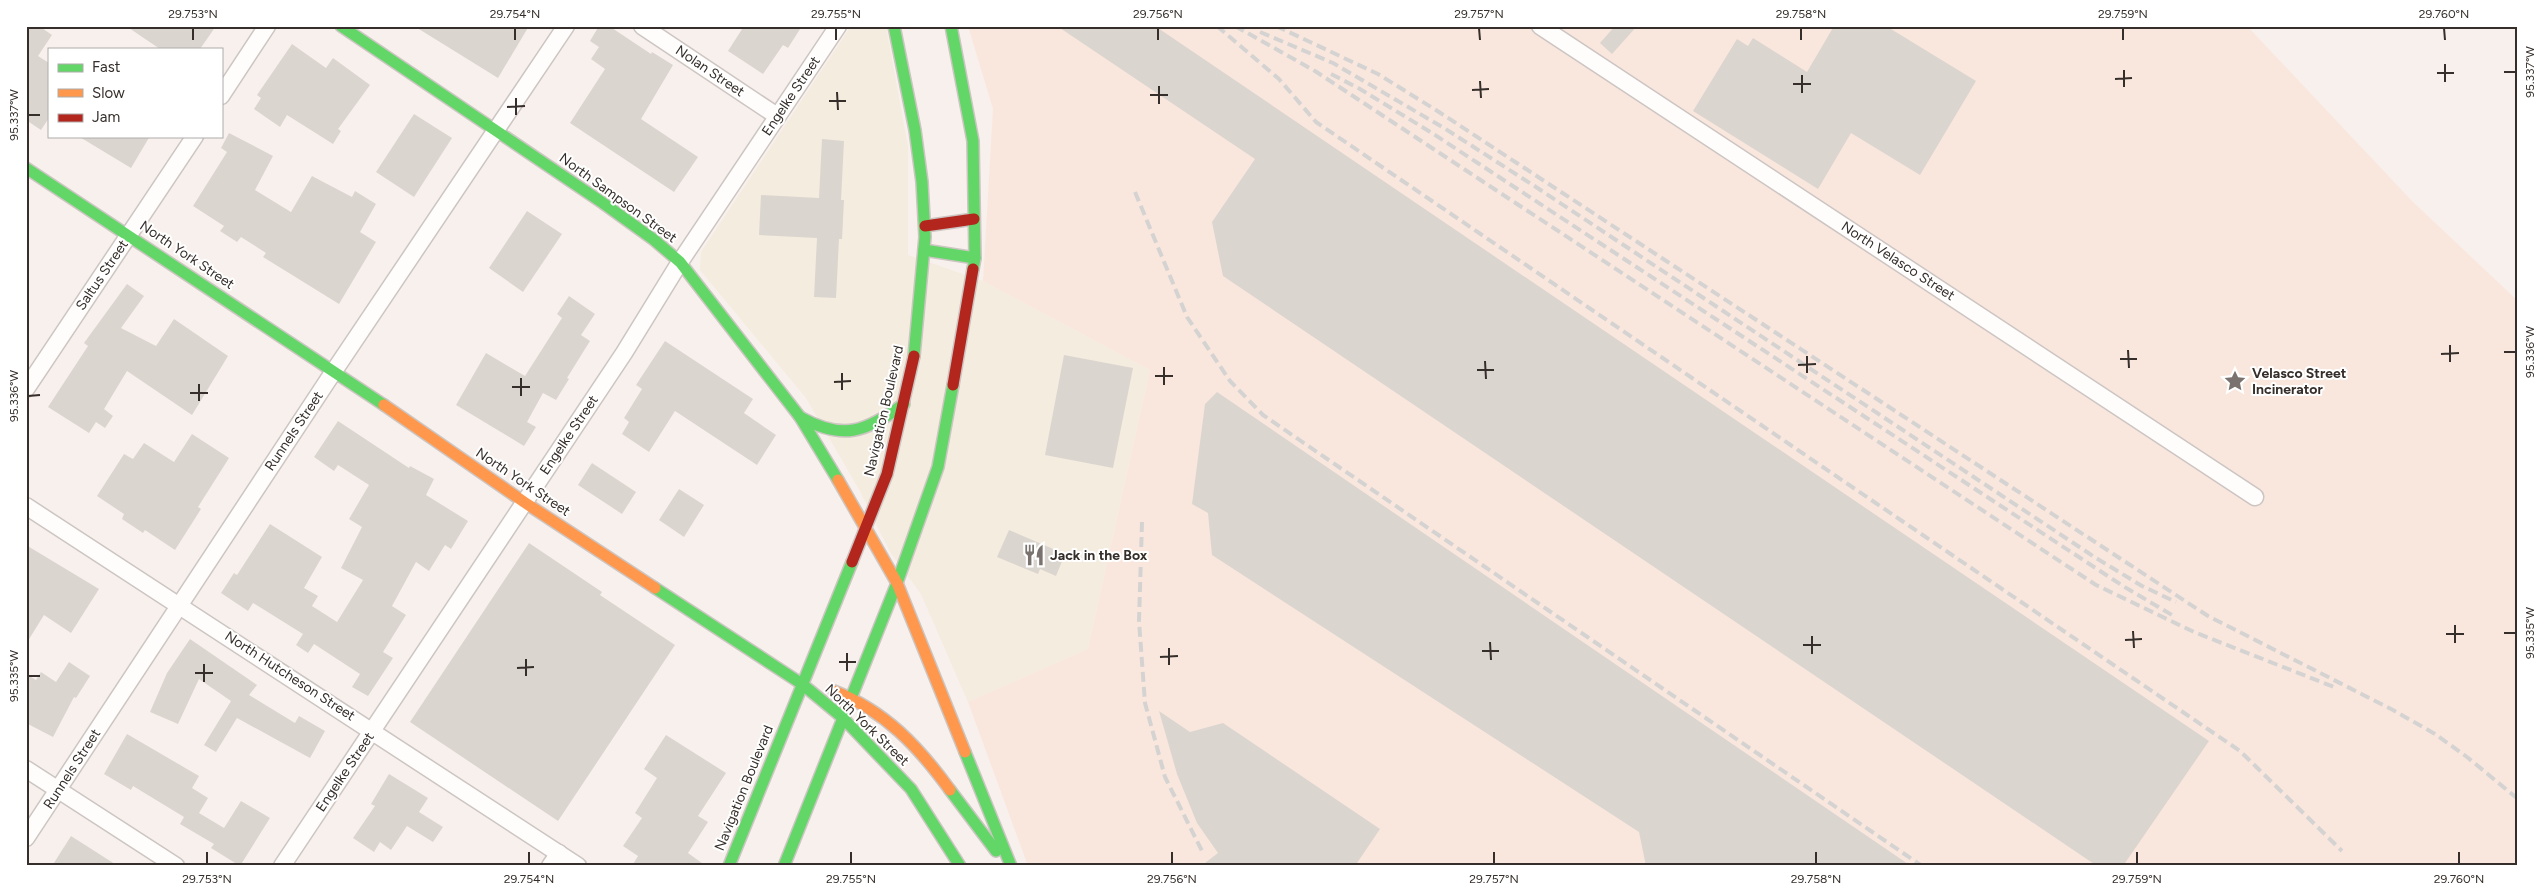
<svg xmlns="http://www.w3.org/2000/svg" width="2544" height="892" font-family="Figtree,sans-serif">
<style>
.commercial{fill:#f4ecde}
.built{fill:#f9e7de}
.building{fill:#dbd5d0}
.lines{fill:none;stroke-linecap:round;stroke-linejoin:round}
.street-casing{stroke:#ccc5c2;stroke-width:19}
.fast-casing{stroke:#ccc5c2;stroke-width:14}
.slow-casing{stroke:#ccc5c2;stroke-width:14}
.jam-casing{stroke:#ccc5c2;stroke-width:14}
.street{stroke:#fefdfc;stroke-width:16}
.fast{stroke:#63d668;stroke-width:11}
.slow{stroke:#ff974d;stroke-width:11}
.jam{stroke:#b3261e;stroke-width:11}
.rail{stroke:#d5d3d2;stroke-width:4;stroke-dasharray:10 5;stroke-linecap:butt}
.ticks{fill:none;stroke:#352e2a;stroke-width:2}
.labels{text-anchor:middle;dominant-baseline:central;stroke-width:4;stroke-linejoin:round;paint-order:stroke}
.street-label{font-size:14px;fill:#352e2a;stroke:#fff}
.poi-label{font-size:14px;font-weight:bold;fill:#352e2a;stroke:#fff;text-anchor:start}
.neatline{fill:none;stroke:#352e2a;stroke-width:2}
.ticks-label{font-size:12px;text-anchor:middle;fill:#352e2a}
</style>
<rect width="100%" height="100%" fill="#f8f0ec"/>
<polygon class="commercial" points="851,26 886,26 908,147 908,255 983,281 1150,370 1088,649 968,702 921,594 890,552 860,491 806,398 700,270 701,252"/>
<polygon class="built" points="968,26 2247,26 2412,201 2518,301 2518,866 1028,866 968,702 1088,649 1150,370 983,281 993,109"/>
<g class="building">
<polygon points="26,26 39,26 52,35 38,56 49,63 49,118 41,130 26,120"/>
<polygon points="126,26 216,26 200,49 160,49"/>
<polygon points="414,26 529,26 498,78"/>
<polygon points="599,26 609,26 651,54 652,52 673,65 641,119 698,157 674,192 570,123 605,69 591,59 599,47 590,41"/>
<polygon points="744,26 802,26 788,48 783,45 763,74 728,51"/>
<polygon points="1057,26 1155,26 2209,741 2123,866 2097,866 1223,276 1212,222 1255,159"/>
<polygon points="1615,26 1637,26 1612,54 1600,43"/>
<polygon points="1834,26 1886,26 1976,81 1920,175 1851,133 1818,189 1693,111 1737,39 1748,46 1753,38 1807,72"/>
<polygon points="292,44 326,68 333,58 370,85 338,129 341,131 333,144 287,115 280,127 254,109 261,98 257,95"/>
<polygon points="414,114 452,138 414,197 376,172"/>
<polygon points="229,133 273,156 255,190 291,212 312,176 352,197 355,191 376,204 360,232 376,242 339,304 263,257 266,253 241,237 237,242 220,231 224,226 193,206 227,152 221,148"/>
<polygon points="78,136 150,136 131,168"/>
<polygon points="822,139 844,141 841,200 844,200 842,239 839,239 836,298 814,297 817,238 759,235 761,195 819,198"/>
<polygon points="527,211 562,234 523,292 489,268"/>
<polygon points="127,284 144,296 121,328 156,346 174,319 228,356 192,415 127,371 104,409 113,416 105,428 96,422 89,433 48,407 88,346 84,343"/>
<polygon points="569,296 595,314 581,335 590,341 567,378 569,379 556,400 543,393 527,422 536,427 524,446 456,405 486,353 525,376 562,318 557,314"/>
<polygon points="665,341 753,399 744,413 776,435 757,465 675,411 649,452 622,434 629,422 624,418 642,389 636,385"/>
<polygon points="1064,355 1133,368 1113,468 1045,455"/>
<polygon points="1217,392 1911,866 1646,866 1639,832 1212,555 1208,513 1192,504 1205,404"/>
<polygon points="338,421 409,468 410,466 434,479 426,495 468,521 451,549 445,545 429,571 416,562 392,606 406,615 383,652 393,658 368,696 352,687 360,674 314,644 308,653 296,645 303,634 253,603 248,611 221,593 234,573 237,575 270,524 322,557 304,588 318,596 312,606 337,622 363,580 341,568 362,527 349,519 369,485 338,465 334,471 314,457"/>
<polygon points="192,434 229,458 198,507 201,509 175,550 145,530 143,533 122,519 124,514 97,496 124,454 133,459 144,443 174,462"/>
<polygon points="592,463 636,492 622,514 578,485"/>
<polygon points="679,489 704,505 684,537 659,520"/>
<polygon points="1009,530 1065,554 1056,576 1040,569 1038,574 997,557"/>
<polygon points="529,543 602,592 600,595 675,645 558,821 410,722"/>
<polygon points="26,545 99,589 71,633 44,615 26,644"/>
<polygon points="190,639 257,685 249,695 295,723 299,716 325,731 310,758 237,718 216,752 204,745 231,701 199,679 178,724 150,712 167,673"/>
<polygon points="69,662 90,676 76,698 74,697 53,737 26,723 26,674 36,680 41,672 56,682"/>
<polygon points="1159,711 1190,732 1223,723 1380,829 1355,866 1201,866 1218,853 1197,823 1177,774"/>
<polygon points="127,734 199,776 192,788 208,798 199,813 224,828 241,801 270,818 240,866 211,848 214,844 180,824 184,817 133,786 131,790 104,774"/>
<polygon points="666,735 726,773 698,816 708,822 688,853 706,866 632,866 638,856 623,846 642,818 635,813 657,778 644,769"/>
<polygon points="389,774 428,798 419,812 443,827 433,842 407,826 391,850 380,842 374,852 353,838 375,806 371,804"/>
<polygon points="71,836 118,866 52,866"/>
</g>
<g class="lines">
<g class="street-casing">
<g id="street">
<polyline points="642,26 777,116"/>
<polyline points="1540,26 2255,497"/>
<polyline points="221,96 267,26"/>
<polyline points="26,389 195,136"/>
<polyline points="26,506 578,866"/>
<polyline points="26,769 176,866"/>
<polyline points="26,838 334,371 566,26"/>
<polyline points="282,866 624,353 680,262 838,26"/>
<polyline points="550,866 559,853"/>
</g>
</g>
<g class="fast-casing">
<g id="fast">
<polyline points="341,26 603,203 653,239 680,262 800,417 838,480"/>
<polyline points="894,26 915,130 922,182 925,237 914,356"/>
<polyline points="951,26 973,141 975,258 973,269"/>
<polyline points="26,168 384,405"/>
<polyline points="924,250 975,258"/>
<path d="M800 417C843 441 866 432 904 404"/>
<polyline points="655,588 802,684 842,717 911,789 960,866"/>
<polyline points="965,752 1011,866"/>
<polyline points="950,790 996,851"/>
<polyline points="729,866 852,562"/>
<polyline points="784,866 897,583 938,467 953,385"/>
</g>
</g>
<g class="slow-casing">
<g id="slow">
<polyline points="384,405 524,502 655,588"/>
<polyline points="838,480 897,583 965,752"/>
<path d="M834 691C885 711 918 746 950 790"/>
</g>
</g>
<g class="jam-casing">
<g id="jam">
<polyline points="925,226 974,219"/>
<polyline points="953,385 973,269"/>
<polyline points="852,562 887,474 914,356"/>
</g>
</g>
<use href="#street" class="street"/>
<use href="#fast" class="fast"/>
<use href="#slow" class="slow"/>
<use href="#jam" class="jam"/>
<g class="rail">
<polyline points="1217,26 1279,79 1316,122 2240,751 2342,851"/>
<polyline points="1235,26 1315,71 2096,585 2194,632 2334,687"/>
<polyline points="1276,26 1378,74 1439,112 2208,616 2393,710 2435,734 2467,757 2518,799"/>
<polyline points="1260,32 1333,63 1444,128 1536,187 2096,558 2142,586 2176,602"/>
<polyline points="1331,74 1360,89 1432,133 2123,586 2172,615"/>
<polyline points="1135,192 1187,317 1230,381 1263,415 1922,866"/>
<polyline points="1142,522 1139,621 1145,703 1165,777 1202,851"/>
</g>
</g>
<path class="ticks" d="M193 28V40M515 28V40M836 28V40M1158 28V40M1479 28 1480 40M1801 28V40M2123 28V40M2444 28 2445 40M2445 64V82M2124 70V87M2504 72H2516M2437 73H2454M1802 75V93M2115 79 2132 78M1480 81 1481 98M1793 84H1811M1159 86V104M1472 90 1489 89M837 92 838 110M1150 95H1168M516 98V115M829 101H846M507 107 525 106M28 115H40M2450 345V362M2128 350 2129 368M2504 352H2516M2441 354 2459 353M1807 356V373M2120 359H2137M1485 361 1486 379M1798 365 1816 364M1164 367V385M1477 370H1494M842 373V390M1155 376H1173M521 378V396M834 382 851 381M199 384V401M512 387H530M190 393H208M28 396 40 395M2455 625V643M2133 631 2134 648M2504 633H2516M2446 634H2464M1812 636V654M2125 640 2142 639M1490 642 1491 660M1803 645H1821M1169 648V665M1482 651H1499M847 653V671M1160 657 1178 656M526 659V676M839 662H856M204 664V682M517 668 534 667M195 673H213M28 676H40M207 852V864M529 852V864M851 852V864M1172 852V864M1494 852V864M1816 852V864M2137 852V864M2459 852V864"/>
<defs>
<g id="sight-bare" transform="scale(1.725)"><path d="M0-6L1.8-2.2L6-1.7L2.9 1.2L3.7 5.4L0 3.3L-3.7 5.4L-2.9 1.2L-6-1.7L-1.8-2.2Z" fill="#79726e" stroke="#fff" stroke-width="2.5" paint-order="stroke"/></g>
<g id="restaurant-bare" transform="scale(1.725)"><path d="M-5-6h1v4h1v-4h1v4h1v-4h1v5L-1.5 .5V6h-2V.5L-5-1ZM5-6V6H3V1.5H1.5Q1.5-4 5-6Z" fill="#79726e" stroke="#fff" stroke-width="2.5" paint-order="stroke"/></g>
</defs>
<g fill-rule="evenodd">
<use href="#sight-bare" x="2235" y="381"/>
<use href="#restaurant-bare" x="1034" y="555"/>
</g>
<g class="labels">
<g class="street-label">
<text transform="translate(710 71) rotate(34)">Nolan Street</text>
<text transform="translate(791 96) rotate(-56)">Engelke Street</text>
<text transform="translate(618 198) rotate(36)">North Sampson Street</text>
<text transform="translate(187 255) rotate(34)">North York Street</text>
<text transform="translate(1898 261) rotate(33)">North Velasco Street</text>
<text transform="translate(102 275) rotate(-56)">Saltus Street</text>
<text transform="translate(884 411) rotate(-77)">Navigation Boulevard</text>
<text transform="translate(294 431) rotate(-56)">Runnels Street</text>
<text transform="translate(569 435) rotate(-56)">Engelke Street</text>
<text transform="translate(523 482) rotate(34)">North York Street</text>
<text transform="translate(290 676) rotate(33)">North Hutcheson Street</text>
<text transform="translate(867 725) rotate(44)">North York Street</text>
<text transform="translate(72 769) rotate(-57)">Runnels Street</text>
<text transform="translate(345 772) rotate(-56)">Engelke Street</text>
<text transform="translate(744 788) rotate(-68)">Navigation Boulevard</text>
</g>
<g class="poi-label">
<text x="2252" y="373">Velasco Street<tspan x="2252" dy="16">Incinerator</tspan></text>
<text x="1050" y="555">Jack in the Box</text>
</g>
</g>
<rect width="2544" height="892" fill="none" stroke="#ffffff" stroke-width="55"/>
<rect x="48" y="48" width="175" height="90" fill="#ffffff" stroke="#aeabaa"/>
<rect x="58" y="64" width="25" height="8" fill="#63d668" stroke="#aeabaa"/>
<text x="92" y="72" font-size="15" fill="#352e2a">Fast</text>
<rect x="58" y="89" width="25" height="8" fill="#ff974d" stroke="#aeabaa"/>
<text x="92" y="98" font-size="15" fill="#352e2a">Slow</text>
<rect x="58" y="114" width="25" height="8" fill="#b3261e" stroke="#aeabaa"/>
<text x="92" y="122" font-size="15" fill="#352e2a">Jam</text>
<rect x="28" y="28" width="2488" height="836" class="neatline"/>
<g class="ticks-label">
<text x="193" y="18">29.753°N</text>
<text x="515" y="18">29.754°N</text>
<text x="836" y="18">29.755°N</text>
<text x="1158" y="18">29.756°N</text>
<text x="1479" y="18">29.757°N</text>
<text x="1801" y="18">29.758°N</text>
<text x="2123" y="18">29.759°N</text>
<text x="2444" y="18">29.760°N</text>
<text transform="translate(2530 72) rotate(-90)" y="4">95.337°W</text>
<text transform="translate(14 115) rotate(-90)" y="4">95.337°W</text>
<text transform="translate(2530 352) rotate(-90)" y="4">95.336°W</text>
<text transform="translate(14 396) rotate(-90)" y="4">95.336°W</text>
<text transform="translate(2530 633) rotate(-90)" y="4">95.335°W</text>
<text transform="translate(14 676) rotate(-90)" y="4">95.335°W</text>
<text x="207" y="883">29.753°N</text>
<text x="529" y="883">29.754°N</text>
<text x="851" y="883">29.755°N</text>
<text x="1172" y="883">29.756°N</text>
<text x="1494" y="883">29.757°N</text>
<text x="1816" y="883">29.758°N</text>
<text x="2137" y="883">29.759°N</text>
<text x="2459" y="883">29.760°N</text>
</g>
</svg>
